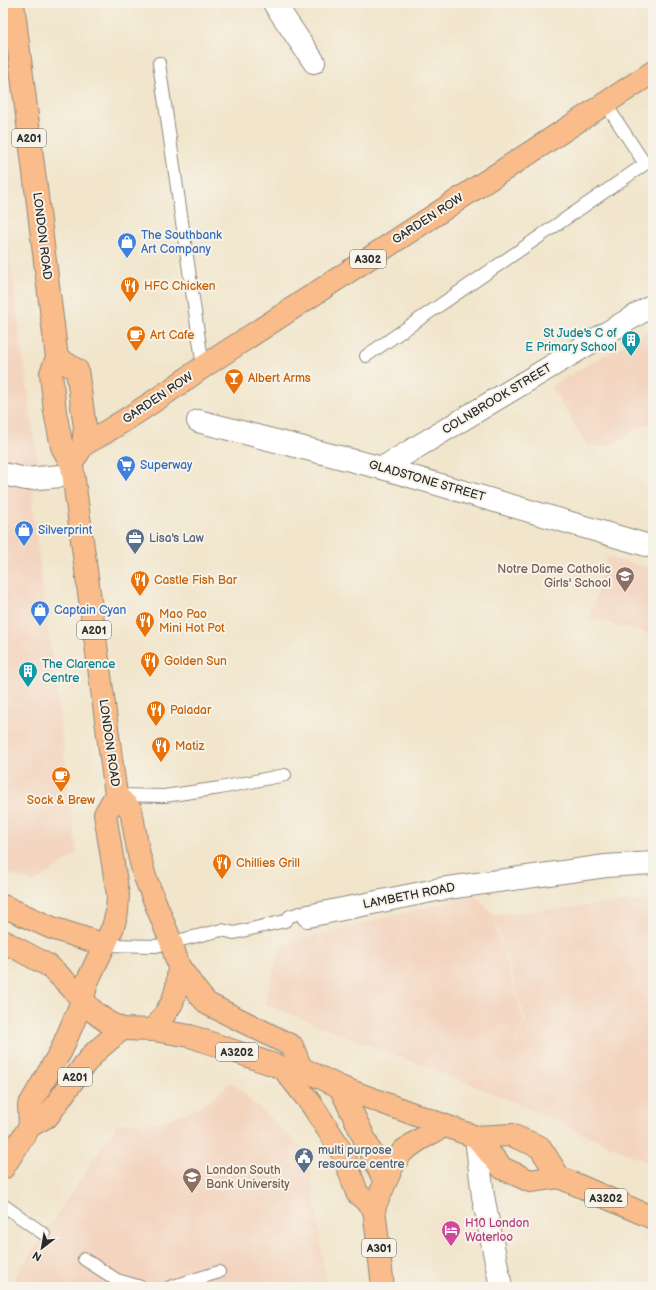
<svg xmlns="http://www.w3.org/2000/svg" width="656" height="1290" font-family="'Balsamiq Sans',sans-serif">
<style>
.built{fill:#f3d4bf;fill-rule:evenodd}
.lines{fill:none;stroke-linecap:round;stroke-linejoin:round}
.service-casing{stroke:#8e887b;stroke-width:14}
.minor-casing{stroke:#8e887b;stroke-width:24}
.primary-casing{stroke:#8e887b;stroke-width:24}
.service{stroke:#fff;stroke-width:12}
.minor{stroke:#fff;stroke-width:22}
.primary{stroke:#f9bc8a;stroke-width:22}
.labels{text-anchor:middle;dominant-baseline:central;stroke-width:4;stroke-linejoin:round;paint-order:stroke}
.shield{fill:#f7f3e8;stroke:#686764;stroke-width:1}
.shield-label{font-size:11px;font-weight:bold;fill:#2b2b2b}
.street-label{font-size:12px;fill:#2b2b2b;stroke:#f7f3e8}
.shop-label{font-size:12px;fill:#366cbe;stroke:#f7f3e8;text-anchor:start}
.food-label{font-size:12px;fill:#c56008;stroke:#f7f3e8;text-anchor:start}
.culture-label{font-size:12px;fill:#0d838f;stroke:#f7f3e8;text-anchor:end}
.service-label{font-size:12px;fill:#4e5e75;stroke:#f7f3e8;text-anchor:start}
.education-label{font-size:12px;fill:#785e54;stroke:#f7f3e8;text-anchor:end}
.hotel-label{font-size:12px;fill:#b23c85;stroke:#f7f3e8;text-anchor:start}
</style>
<rect width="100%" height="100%" fill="#f7f3e8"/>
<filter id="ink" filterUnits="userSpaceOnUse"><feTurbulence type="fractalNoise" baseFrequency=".025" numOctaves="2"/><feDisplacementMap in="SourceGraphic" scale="8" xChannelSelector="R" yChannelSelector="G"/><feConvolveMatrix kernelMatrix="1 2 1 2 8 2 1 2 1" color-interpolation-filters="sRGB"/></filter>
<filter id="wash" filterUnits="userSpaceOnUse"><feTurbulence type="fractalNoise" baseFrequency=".012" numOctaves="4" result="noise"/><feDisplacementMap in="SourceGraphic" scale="16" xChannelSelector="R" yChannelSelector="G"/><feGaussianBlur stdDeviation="0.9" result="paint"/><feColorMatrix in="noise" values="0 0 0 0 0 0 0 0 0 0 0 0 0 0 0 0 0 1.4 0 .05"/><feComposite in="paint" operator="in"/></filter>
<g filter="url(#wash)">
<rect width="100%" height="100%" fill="#f1e5cb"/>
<g class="built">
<polygon points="3,204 37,461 32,505 77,853 34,883 3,871"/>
<polygon points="653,328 653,421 607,447 587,446 551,386"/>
<polygon points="607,557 653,568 653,635 590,618"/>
<path d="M476 895 494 915 635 901H653V1165L493 1093 264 1004 281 944ZM495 919 526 1021 507 1062 524 1021 496 928Z"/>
<polygon points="231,1082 308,1153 327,1287 8,1287 118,1123 145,1123 162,1121 190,1111 211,1100"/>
</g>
</g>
<g filter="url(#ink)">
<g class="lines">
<g class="service-casing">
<g id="service">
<polyline points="159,63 203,367"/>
<polyline points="366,356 645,164 605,103"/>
<polyline points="117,795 164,796 220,788 285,775"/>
<polyline points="105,945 156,946 222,930 234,933 242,931 285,921 290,916 300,913 308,916"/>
<polyline points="3,1205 44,1234"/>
<polyline points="84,1259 117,1280 141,1287"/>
<polyline points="170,1287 219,1272"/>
</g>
</g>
<g class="minor-casing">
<g id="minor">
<polyline points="274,3 314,62"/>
<polyline points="198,421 382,468 653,547"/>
<polyline points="382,468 653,305"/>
<polyline points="3,474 26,479 73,475"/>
<polyline points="308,916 441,889 606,866 653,863"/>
<polyline points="476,1137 483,1196 501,1287"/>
</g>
</g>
<g class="primary-casing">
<g id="primary">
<polyline points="13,3 57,358 51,373 55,412 62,447 72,465 116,795 105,814 118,895 117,912 113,927 87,982 83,999 61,1051 29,1106 30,1126"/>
<polyline points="57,358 77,370 85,427 83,445 77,455"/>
<path d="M83 445C125 422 164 395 203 367L653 72"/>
<polyline points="116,795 131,810 139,855 145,877 171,942 179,967 177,987 172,1003 154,1030"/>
<polyline points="3,906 52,928 105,945"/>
<polyline points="3,941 49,966 66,982 94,1012 109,1023 122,1029 154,1030 190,1036 283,1068 301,1068 340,1087 476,1137 511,1135 540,1147 559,1177 653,1218"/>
<path d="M179 967C189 979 196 993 208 1004L292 1046 301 1068"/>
<polyline points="283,1068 312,1105 336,1142 345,1159 357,1193 374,1208"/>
<polyline points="340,1087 385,1182"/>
<polyline points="476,1137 502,1168 530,1181 559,1177"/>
<polyline points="3,1168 30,1126 48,1116 84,1065 94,1053 122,1029"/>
<polyline points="383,1287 374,1208 393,1165 403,1151 419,1140 444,1126"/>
</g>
</g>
<use href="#service" class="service"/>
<use href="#minor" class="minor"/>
<use href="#primary" class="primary"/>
</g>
</g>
<defs>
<g id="shop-pin" transform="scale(1)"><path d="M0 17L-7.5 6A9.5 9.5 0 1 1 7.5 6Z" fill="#3f7fe0" stroke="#f7f3e8"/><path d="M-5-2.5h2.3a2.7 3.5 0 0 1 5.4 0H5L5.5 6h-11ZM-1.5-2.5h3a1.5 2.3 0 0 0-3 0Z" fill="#fff"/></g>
<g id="restaurant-pin" transform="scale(1)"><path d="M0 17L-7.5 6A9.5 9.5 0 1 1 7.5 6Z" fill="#e8710a" stroke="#f7f3e8"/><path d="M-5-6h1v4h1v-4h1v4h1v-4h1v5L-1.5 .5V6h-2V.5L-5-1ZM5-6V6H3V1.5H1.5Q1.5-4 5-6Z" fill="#fff"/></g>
<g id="cafe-pin" transform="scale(1)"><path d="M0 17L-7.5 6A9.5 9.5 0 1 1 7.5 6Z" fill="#e8710a" stroke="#f7f3e8"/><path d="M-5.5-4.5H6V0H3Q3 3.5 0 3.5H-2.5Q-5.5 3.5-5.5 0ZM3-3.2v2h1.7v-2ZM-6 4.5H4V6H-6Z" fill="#fff"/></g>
<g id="building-pin" transform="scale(1)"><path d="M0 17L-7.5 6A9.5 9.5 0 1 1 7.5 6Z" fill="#0f9aa8" stroke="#f7f3e8"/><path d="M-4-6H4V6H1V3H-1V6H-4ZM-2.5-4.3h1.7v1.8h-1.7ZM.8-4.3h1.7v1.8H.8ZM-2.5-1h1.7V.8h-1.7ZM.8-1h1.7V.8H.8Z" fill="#fff"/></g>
<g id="bar-pin" transform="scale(1)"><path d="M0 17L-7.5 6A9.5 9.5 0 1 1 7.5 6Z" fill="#e8710a" stroke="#f7f3e8"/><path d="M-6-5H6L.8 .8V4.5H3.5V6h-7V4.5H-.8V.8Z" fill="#fff"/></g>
<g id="supermarket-pin" transform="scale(1)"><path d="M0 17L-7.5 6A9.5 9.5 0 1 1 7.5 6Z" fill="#3f7fe0" stroke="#f7f3e8"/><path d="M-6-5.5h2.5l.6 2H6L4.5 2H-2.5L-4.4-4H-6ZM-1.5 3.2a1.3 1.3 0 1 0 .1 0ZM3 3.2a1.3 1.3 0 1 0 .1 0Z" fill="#fff"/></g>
<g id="office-pin" transform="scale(1)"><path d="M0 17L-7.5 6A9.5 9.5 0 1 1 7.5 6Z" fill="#5c6f8a" stroke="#f7f3e8"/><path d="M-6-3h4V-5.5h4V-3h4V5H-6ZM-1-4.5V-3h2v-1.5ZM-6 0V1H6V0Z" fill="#fff"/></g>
<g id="school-pin" transform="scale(1)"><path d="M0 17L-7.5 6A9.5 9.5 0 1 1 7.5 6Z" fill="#8d6e63" stroke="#f7f3e8"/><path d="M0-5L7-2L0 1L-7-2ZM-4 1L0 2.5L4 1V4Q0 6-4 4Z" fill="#fff"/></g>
<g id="civic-pin" transform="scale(1)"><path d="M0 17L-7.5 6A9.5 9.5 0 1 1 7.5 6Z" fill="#5c6f8a" stroke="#f7f3e8"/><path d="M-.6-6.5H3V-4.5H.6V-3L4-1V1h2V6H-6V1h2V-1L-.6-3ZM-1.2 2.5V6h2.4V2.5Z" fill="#fff"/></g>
<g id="university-pin" transform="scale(1)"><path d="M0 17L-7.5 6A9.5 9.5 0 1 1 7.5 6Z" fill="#8d6e63" stroke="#f7f3e8"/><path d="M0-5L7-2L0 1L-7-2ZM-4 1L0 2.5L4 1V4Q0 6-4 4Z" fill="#fff"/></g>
<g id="hotel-pin" transform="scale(1)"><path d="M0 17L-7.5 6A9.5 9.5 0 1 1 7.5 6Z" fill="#d1479c" stroke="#f7f3e8"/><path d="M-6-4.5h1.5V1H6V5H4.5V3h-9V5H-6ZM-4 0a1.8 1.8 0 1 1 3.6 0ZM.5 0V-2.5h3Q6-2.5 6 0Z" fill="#fff"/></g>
</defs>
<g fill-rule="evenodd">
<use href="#shop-pin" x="127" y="242"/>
<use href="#restaurant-pin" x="130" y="286"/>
<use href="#cafe-pin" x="136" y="335"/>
<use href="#building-pin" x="631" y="340"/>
<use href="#bar-pin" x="234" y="378"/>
<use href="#supermarket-pin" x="126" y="465"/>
<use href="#shop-pin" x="24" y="530"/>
<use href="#office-pin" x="135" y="538"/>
<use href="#school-pin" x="625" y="576"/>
<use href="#restaurant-pin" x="140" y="580"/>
<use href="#shop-pin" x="40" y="610"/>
<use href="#restaurant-pin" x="145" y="621"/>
<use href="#restaurant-pin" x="150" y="661"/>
<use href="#building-pin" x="28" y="671"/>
<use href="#restaurant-pin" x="156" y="710"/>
<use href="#restaurant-pin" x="161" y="746"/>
<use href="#cafe-pin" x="61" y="776"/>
<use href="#restaurant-pin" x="222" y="863"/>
<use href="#civic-pin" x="304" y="1157"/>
<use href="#university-pin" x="192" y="1177"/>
<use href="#hotel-pin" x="451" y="1230"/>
</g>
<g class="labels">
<g class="shield">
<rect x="12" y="129" width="34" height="18" rx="3"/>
<rect x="350" y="250" width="36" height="18" rx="3"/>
<rect x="77" y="621" width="34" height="18" rx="3"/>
<rect x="216" y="1043" width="42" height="18" rx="3"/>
<rect x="58" y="1068" width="34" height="18" rx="3"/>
<rect x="585" y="1189" width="42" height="18" rx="3"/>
<rect x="362" y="1239" width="34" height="18" rx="3"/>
</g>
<g class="shield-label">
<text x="29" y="138">A201</text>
<text x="368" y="259">A302</text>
<text x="94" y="630">A201</text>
<text x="237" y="1052">A3202</text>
<text x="75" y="1077">A201</text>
<text x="606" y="1198">A3202</text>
<text x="379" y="1248">A301</text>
</g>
<g class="street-label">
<text transform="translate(428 219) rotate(-33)">GARDEN ROW</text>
<text transform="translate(42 236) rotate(83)">LONDON ROAD</text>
<text transform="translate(158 398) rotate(-34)">GARDEN ROW</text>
<text transform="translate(497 399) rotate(-31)">COLNBROOK STREET</text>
<text transform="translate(427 481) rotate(16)">GLADSTONE STREET</text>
<text transform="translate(109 743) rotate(82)">LONDON ROAD</text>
<text transform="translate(409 896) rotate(-11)">LAMBETH ROAD</text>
</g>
<g class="shop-label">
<text x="141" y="235">The Southbank<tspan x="141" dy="14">Art Company</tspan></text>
<text x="140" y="465">Superway</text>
<text x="38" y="530">Silverprint</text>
<text x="54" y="610">Captain Cyan</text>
</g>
<g class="food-label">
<text x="144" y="286">HFC Chicken</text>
<text x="150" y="335">Art Cafe</text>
<text x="248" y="378">Albert Arms</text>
<text x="154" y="580">Castle Fish Bar</text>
<text x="159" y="614">Mao Pao<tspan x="159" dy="14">Mini Hot Pot</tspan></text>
<text x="164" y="661">Golden Sun</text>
<text x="170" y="710">Paladar</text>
<text x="175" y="746">Matiz</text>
<text x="61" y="800" text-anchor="middle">Sock &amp; Brew</text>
<text x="236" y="863">Chillies Grill</text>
</g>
<g class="culture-label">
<text x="617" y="333">St Jude's C of<tspan x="617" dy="14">E Primary School</tspan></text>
<text x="42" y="664" text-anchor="start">The Clarence<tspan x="42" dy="14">Centre</tspan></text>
</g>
<g class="service-label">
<text x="149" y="538">Lisa's Law</text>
<text x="318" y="1150">multi purpose<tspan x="318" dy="14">resource centre</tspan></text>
</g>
<g class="education-label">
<text x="611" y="569">Notre Dame Catholic<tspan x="611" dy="14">Girls' School</tspan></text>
<text x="206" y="1170" text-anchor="start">London South<tspan x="206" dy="14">Bank University</tspan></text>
</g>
<g class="hotel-label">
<text x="465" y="1223">H10 London<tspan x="465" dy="14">Waterloo</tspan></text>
</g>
</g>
<rect width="656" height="1290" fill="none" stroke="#f7f3e8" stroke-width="16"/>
<g transform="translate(42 1248) rotate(211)" stroke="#f7f3e8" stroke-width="3" paint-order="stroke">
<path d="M0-3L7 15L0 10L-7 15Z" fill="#2b2b2b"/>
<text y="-6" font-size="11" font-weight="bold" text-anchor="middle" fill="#2b2b2b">N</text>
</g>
</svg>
